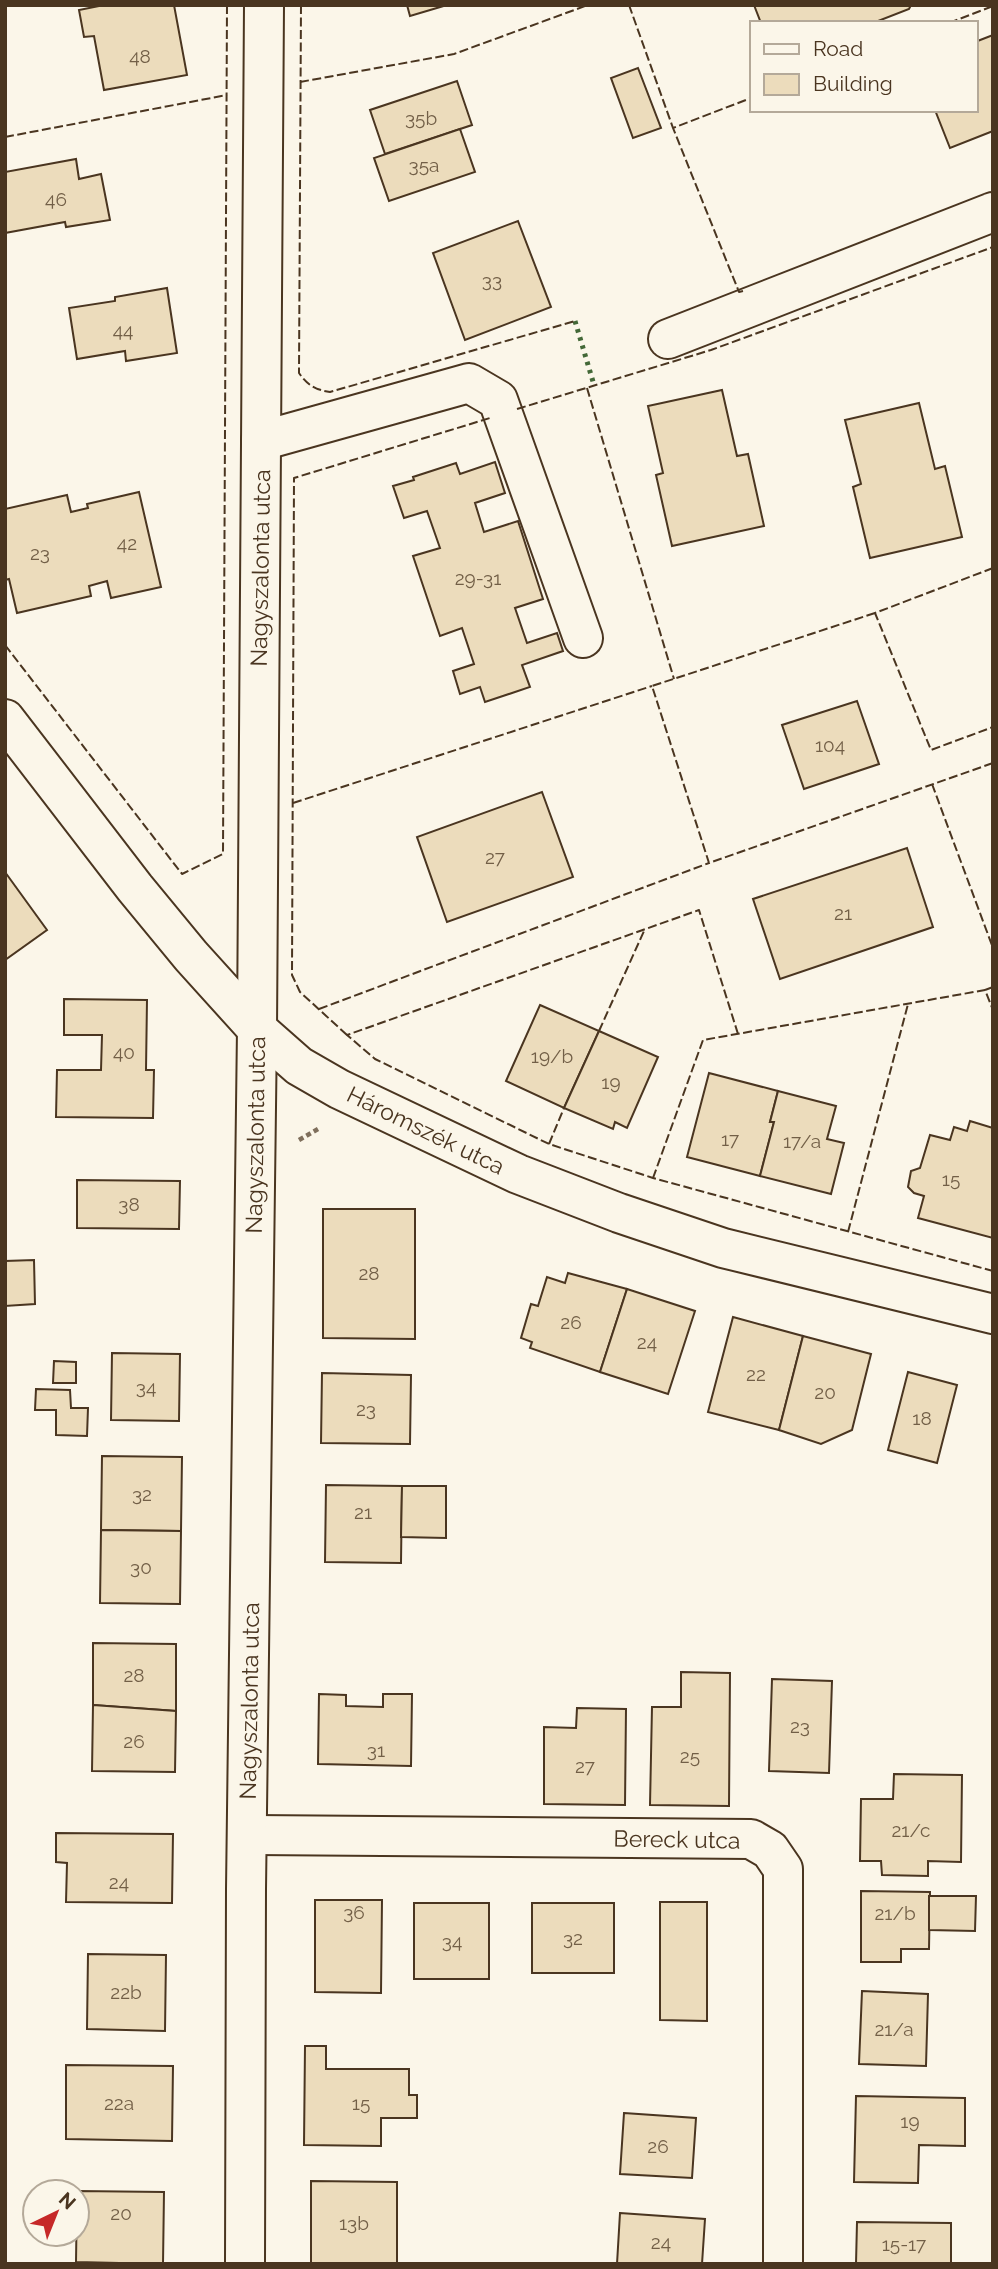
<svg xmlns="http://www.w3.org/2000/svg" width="998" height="2269" font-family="Raleway,sans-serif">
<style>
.building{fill:#ecdcbc;stroke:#4a3520;stroke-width:2}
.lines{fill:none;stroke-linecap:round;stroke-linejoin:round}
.minor-casing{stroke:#4a3520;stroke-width:42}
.path{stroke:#7f6f5c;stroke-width:4.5;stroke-dasharray:5 3.5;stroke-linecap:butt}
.minor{stroke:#fbf6e9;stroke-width:38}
.hedge{stroke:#436837;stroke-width:5;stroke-dasharray:3.5 5;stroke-linecap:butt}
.fence{stroke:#4a3520;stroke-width:2;stroke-dasharray:9 3.5;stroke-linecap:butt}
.labels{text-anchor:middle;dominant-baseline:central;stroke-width:5;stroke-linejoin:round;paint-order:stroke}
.number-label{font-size:19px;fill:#725f47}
.street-label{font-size:23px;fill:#4a3520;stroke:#fbf6e9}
</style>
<rect width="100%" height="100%" fill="#fbf6e9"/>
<g class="building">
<polygon points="104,5 174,5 187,75 104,90 94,36 84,37 79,10"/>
<polygon points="407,5 447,5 410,16"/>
<polygon points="754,5 911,5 909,9 873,23 761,23"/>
<polygon points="993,35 993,131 950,148 935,110 975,110 975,42"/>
<polygon points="638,68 661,128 633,138 611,78"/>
<polygon points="457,81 472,125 385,154 370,110"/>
<polygon points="460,129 475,172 389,201 374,158"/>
<polygon points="76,159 79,179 101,174 110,220 66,227 65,222 5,233 5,172"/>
<polygon points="518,221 551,307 465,340 433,253"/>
<polygon points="167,288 177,353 126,361 125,351 77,359 69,308 115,301 115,297"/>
<polygon points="722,390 737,456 748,454 764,526 672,546 656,475 663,473 648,406"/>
<polygon points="919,403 935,469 945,466 962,537 870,558 853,487 861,484 845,420"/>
<polygon points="495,462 505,493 475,503 484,532 518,521 543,599 515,608 527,643 557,633 563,651 522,665 530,687 485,702 480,687 460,694 453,671 474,664 462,628 440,636 413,556 440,548 427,511 404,518 393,486 414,480 413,477 456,463 460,474"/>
<polygon points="139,492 161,587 111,598 107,581 89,586 91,596 17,613 9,579 5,580 5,509 67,495 71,512 88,508 87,504"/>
<polygon points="857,701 879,764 804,789 782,725"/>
<polygon points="542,792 573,877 447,922 417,837"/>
<polygon points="907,848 933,927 780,979 753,899"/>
<polygon points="5,872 47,930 5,960"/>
<polygon points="64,999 147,1000 146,1070 154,1070 153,1118 56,1117 57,1070 101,1070 102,1035 64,1035"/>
<polygon points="540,1005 599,1031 564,1108 506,1081"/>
<polygon points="599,1031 658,1057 627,1128 615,1122 613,1129 564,1108"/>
<polygon points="709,1073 778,1091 770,1122 774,1122 760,1176 687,1157"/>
<polygon points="778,1091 836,1106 827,1139 844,1143 831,1194 760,1176 774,1122 770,1122"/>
<polygon points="970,1121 993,1128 993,1238 918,1218 924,1196 914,1193 908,1187 911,1171 920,1168 930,1135 950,1140 954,1127 967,1131"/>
<polygon points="77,1180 180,1181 179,1229 77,1228"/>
<polygon points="323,1209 415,1209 415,1339 323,1338"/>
<polygon points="34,1260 35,1304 5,1306 5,1261"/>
<polygon points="568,1273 627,1289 600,1372 530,1348 532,1342 521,1338 531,1304 538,1306 547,1277 565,1283"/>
<polygon points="627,1289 695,1311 668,1394 600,1372"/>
<polygon points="733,1317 803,1336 779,1430 708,1412"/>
<polygon points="803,1336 871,1354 852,1430 821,1444 779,1430"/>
<polygon points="112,1353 180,1354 179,1421 111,1420"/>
<polygon points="54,1361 76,1362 76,1383 53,1383"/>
<polygon points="908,1372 957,1385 937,1463 888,1450"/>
<polygon points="322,1373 411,1375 410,1444 321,1443"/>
<polygon points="36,1389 70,1390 71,1408 88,1408 87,1436 56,1435 56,1410 35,1410"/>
<polygon points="102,1456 182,1457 181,1531 101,1530"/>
<polygon points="326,1485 402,1486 401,1563 325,1562"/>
<polygon points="402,1486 446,1486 446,1538 401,1537"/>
<polygon points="101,1530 181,1531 180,1604 100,1603"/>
<polygon points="93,1643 176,1644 176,1711 93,1705"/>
<polygon points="681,1672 730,1673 729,1806 650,1805 652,1707 681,1707"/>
<polygon points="772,1679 832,1681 829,1773 769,1771"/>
<polygon points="319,1694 346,1695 346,1706 383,1707 383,1694 412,1694 411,1766 318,1764"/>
<polygon points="93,1705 176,1711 175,1772 92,1771"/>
<polygon points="577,1708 626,1709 625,1805 544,1804 544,1727 576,1728"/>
<polygon points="894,1774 962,1775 961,1862 928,1861 928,1876 882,1875 881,1861 860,1861 861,1799 893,1799"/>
<polygon points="56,1833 173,1834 172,1903 66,1902 67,1863 56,1862"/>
<polygon points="861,1891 930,1892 929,1949 901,1949 901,1962 861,1962"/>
<polygon points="929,1896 976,1896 975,1931 929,1930"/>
<polygon points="315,1900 382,1900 381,1993 315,1992"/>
<polygon points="660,1902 707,1902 707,2021 660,2020"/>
<rect x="414" y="1903" width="75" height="76"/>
<rect x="532" y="1903" width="82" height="70"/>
<polygon points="88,1954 166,1955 165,2031 87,2029"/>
<polygon points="862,1991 928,1994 926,2066 859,2064"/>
<polygon points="305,2046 326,2046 326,2069 409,2069 409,2095 417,2095 417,2118 381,2118 381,2146 304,2145"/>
<polygon points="66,2065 173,2066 172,2141 66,2139"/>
<polygon points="856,2096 965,2098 965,2146 919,2145 918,2183 854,2182"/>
<polygon points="624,2113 696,2118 692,2178 620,2174"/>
<polygon points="311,2181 397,2182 397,2264 311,2263"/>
<polygon points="77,2191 164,2192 163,2264 76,2262"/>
<polygon points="620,2213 705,2219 702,2264 617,2264"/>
<polygon points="857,2222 951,2223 951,2264 856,2264"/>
</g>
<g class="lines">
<g class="minor-casing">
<g id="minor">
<polyline points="668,339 993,212"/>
<polyline points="261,441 469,383 498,400 583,638"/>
<polyline points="5,719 135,888 191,956 257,1029 299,1066 339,1089 518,1174 619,1213 723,1248 993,1314"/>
<polyline points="247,1835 751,1839 770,1850 783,1869 783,2264"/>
<polyline points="245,2264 246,1889 257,1029 264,5"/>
</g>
</g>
<polyline class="path" points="299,1140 318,1129"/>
<use href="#minor" class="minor"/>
<polyline class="hedge" points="575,321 594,385"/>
<g class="fence">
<path d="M301 5 299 373C307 385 316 390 330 392L575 321"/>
<polyline points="629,5 673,128"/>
<polyline points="949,23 993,6"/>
<polyline points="300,82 454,54 588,5"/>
<polyline points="5,137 227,95"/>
<polyline points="743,291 739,292 673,128 751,98"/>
<polyline points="587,388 674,679"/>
<polyline points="517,409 711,350 993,247"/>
<polyline points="993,568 875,613 931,750 993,727"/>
<polyline points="875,613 652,686 709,863 993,763"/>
<polyline points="5,645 182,874 223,854 227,5"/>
<polyline points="932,784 993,948"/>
<polyline points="293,803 652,686"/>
<polyline points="993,987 985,990 993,1010"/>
<polyline points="319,1009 709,863"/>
<polyline points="599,1031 644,931"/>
<polyline points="738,1034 699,910 347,1035 375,1059 549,1144 653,1178 993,1271"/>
<polyline points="347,1035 300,992 292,975 294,478 490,418"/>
<polyline points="549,1144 564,1108"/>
<polyline points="653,1178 703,1040 985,990"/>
<polyline points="848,1232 908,1004"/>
</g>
</g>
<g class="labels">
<g class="number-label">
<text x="140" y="56">48</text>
<text x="421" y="118">35b</text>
<text x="424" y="165">35a</text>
<text x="56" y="199">46</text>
<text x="492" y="280">33</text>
<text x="123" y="330">44</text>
<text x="127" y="543">42</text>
<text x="40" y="553">23</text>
<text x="478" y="578">29-31</text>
<text x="830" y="745">104</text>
<text x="495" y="857">27</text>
<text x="843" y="913">21</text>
<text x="124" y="1052">40</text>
<text x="552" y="1056">19/b</text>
<text x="611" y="1082">19</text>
<text x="730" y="1139">17</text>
<text x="802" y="1141">17/a</text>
<text x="951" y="1179">15</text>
<text x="129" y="1204">38</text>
<text x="369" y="1273">28</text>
<text x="571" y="1322">26</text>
<text x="647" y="1342">24</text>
<text x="756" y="1374">22</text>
<text x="146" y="1387">34</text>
<text x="825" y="1392">20</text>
<text x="366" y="1409">23</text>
<text x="922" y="1418">18</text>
<text x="142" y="1494">32</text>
<text x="363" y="1512">21</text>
<text x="141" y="1567">30</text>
<text x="134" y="1675">28</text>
<text x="800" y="1726">23</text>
<text x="134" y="1741">26</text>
<text x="376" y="1750">31</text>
<text x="690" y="1756">25</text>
<text x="585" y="1766">27</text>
<text x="911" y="1830">21/c</text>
<text x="119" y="1882">24</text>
<text x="354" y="1912">36</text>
<text x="895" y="1913">21/b</text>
<text x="573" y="1938">32</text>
<text x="452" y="1941">34</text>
<text x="126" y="1992">22b</text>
<text x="894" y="2029">21/a</text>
<text x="119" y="2103">22a</text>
<text x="361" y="2103">15</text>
<text x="910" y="2121">19</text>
<text x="658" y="2146">26</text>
<text x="121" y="2213">20</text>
<text x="354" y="2223">13b</text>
<text x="661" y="2242">24</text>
<text x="904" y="2244">15-17</text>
</g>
<g class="street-label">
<text transform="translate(260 568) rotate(-89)">Nagyszalonta utca</text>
<text transform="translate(426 1130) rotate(26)">Háromszék utca</text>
<text transform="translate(255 1135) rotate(-89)">Nagyszalonta utca</text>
<text transform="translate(249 1701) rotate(-89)">Nagyszalonta utca</text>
<text transform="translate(677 1839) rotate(1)">Bereck utca</text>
</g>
</g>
<rect width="998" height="2269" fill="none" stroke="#4a3520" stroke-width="14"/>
<rect x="750" y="21" width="228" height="91" fill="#fbf6e9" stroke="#b4a999" stroke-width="2"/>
<rect x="764" y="44" width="35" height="10" fill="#fbf6e9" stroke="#b4a999" stroke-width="2"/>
<text x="813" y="56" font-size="21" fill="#4a3520">Road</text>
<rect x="764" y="74" width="35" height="21" fill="#ecdcbc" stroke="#b4a999" stroke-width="2"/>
<text x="813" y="91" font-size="21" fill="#4a3520">Building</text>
<g transform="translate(56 2213) rotate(43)"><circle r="33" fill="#fbf6e9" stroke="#b4a999" stroke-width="2"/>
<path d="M0-5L12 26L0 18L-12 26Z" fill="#c62828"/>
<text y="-10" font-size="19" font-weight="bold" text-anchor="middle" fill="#4a3520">N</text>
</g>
</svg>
